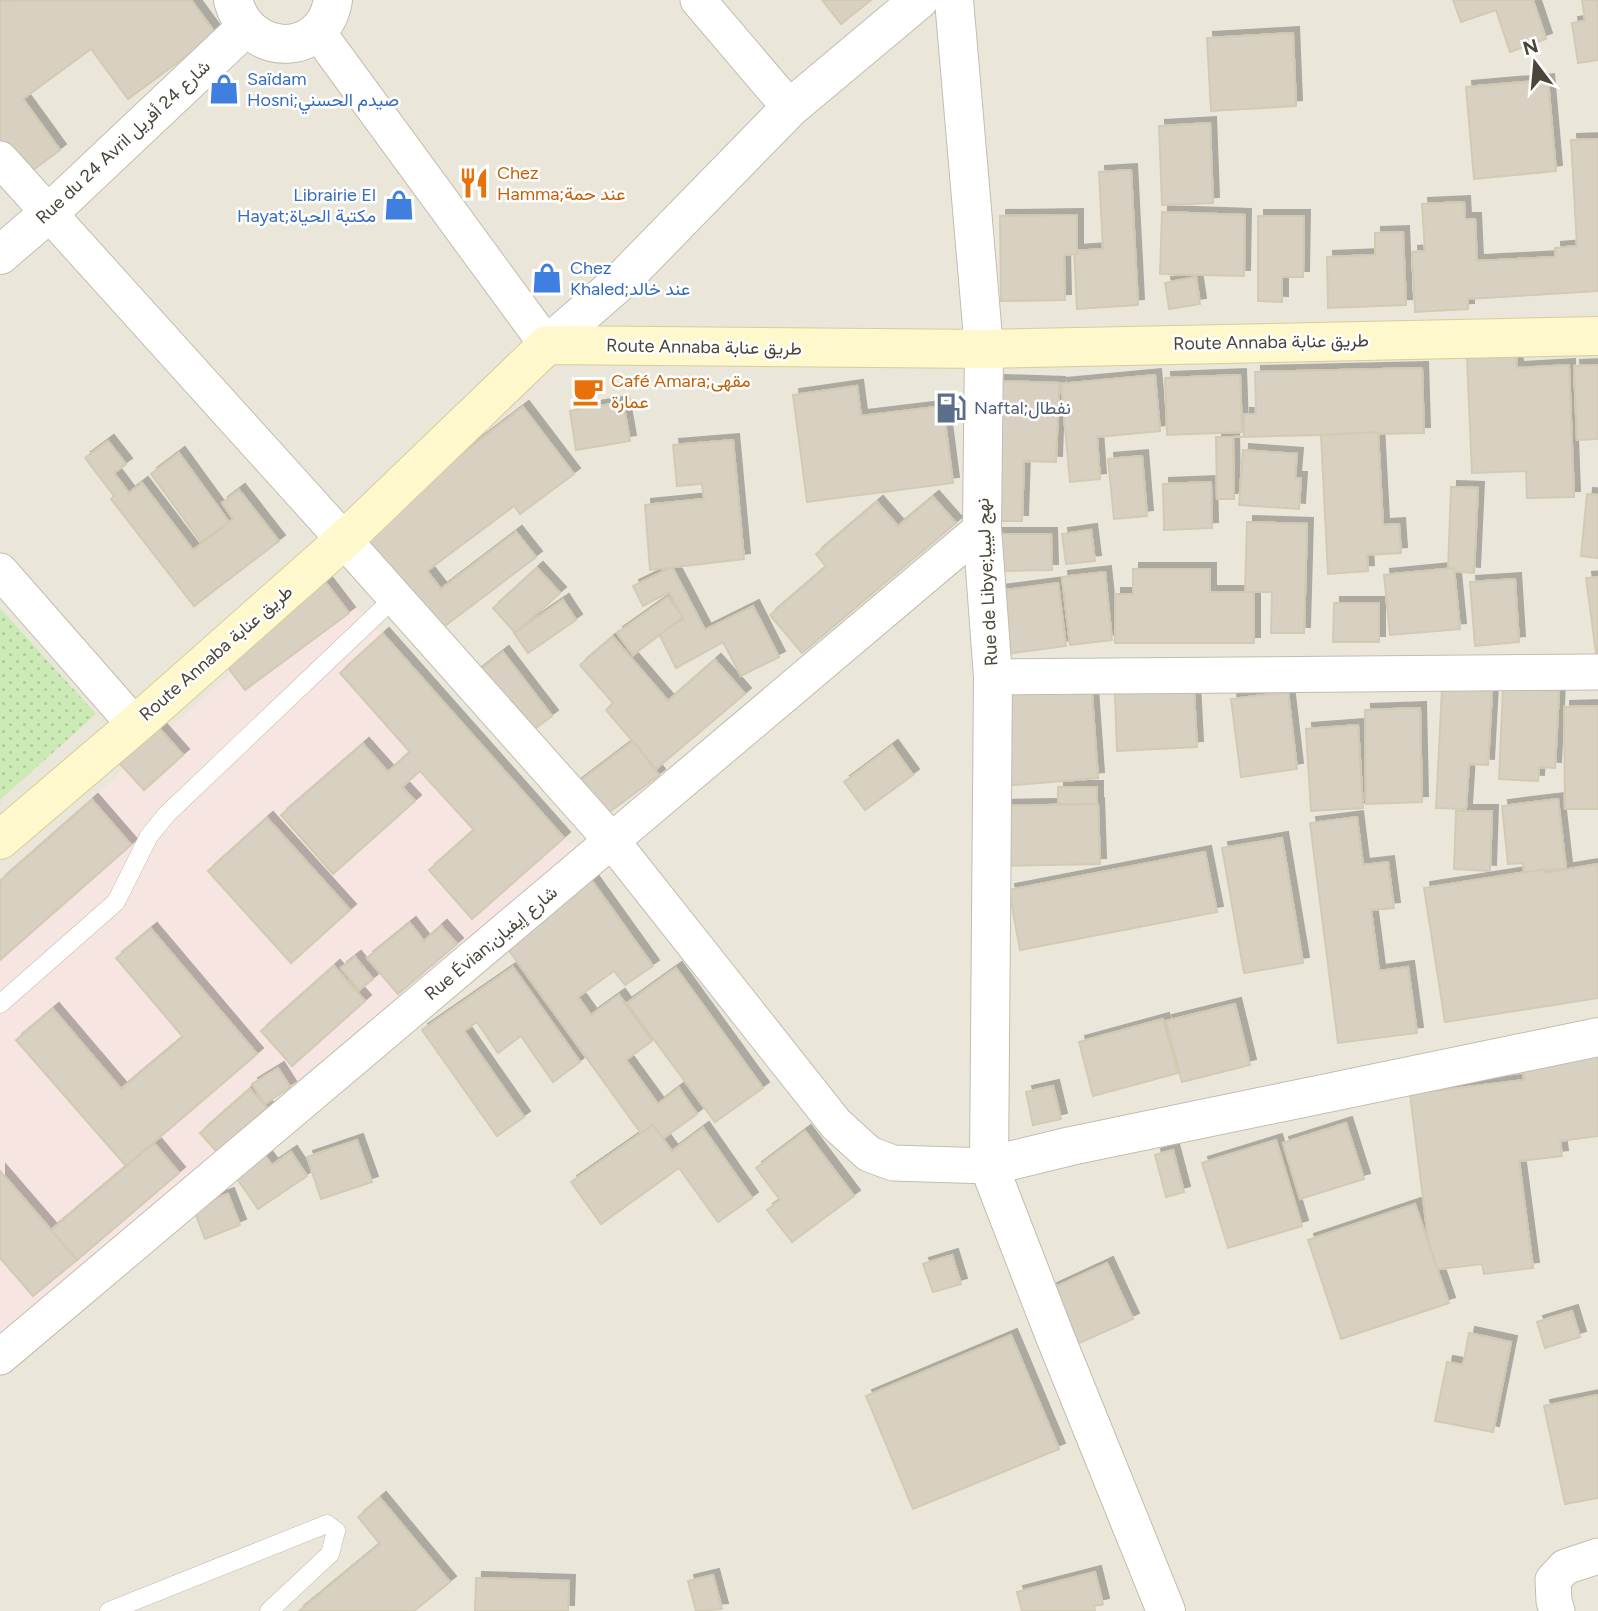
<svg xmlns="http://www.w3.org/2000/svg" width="1598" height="1611" font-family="Figtree,Vazirmatn,sans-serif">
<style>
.residential{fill:#eae7da}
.medical{fill:#f6e5e0}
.grass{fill:url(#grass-dots)}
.building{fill:#d8d1c1;stroke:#d3cab4;stroke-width:2;filter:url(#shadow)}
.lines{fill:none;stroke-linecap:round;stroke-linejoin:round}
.service-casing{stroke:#c2bdae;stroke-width:19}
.minor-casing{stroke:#c2bdae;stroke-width:37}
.tertiary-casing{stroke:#c2bdae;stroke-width:40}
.secondary-casing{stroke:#d6cd9b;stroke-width:40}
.service{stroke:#fff;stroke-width:18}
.minor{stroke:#fff;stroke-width:35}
.tertiary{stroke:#fff;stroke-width:38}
.secondary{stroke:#fff8cd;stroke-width:38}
.labels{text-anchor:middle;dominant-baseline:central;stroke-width:5;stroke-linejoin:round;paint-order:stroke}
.shop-label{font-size:18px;fill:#366cbe;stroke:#fff;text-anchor:start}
.street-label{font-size:18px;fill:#4b4639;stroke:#fff}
.food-label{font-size:18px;fill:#c56008;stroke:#fff;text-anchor:start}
.service-label{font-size:18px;fill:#4e5e75;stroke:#fff;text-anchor:start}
</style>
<defs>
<pattern id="grass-dots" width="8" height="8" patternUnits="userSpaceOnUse" patternTransform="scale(1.75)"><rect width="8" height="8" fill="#cceab5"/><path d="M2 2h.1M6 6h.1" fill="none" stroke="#b1ca9c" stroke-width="1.8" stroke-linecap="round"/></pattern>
<filter id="shadow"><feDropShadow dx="6" dy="-6" stdDeviation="0" flood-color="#0004"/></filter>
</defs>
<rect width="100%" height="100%" fill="#f6f4ec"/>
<rect class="residential" x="0" y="0" width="1598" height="1611"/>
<polygon class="medical" points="332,582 383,635 564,838 580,850 0,1333 0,881"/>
<polygon class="grass" points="0,608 96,714 0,800"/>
<g class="building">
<polygon points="191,0 216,34 128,99 91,49 23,99 60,150 10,187 0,174 0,1"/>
<polygon points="822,0 871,0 841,24"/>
<polygon points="1453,0 1533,0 1546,39 1510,52 1496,10 1461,22"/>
<polygon points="1582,0 1598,0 1598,60 1578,63 1572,23 1585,21"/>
<polygon points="1293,33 1296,106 1211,111 1207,38"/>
<polygon points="1548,80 1556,171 1474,179 1466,87"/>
<polygon points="1210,123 1213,203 1162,205 1159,126"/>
<polygon points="1598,139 1598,291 1468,299 1468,309 1415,312 1412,252 1425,251 1422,204 1464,202 1465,219 1475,219 1477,261 1555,257 1555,248 1577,246 1571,140"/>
<polygon points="1131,170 1138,305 1077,309 1074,251 1103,249 1099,172"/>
<polygon points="1162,212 1245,215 1244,276 1160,274"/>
<polygon points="1077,215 1077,254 1064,255 1065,300 1001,301 1000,216"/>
<polygon points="1258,216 1304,216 1303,277 1282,277 1282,302 1258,301"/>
<polygon points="1403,232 1406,305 1328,308 1327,257 1375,255 1375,233"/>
<polygon points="1196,277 1200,304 1169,309 1165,283"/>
<polygon points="1516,355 1517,368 1569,365 1574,497 1527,498 1526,471 1472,473 1467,358"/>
<polygon points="1598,365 1598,439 1577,440 1574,366"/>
<polygon points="1422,368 1424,433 1233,437 1234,499 1217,499 1216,437 1244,437 1244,414 1256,414 1255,372"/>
<polygon points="1155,375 1160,431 1097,437 1100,479 1070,482 1061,384"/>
<polygon points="1240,375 1242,432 1167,435 1165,378"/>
<polygon points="999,381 1059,383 1056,462 1024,461 1022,521 995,521"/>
<polygon points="857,386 861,416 943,406 953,483 807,502 793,395"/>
<polygon points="623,402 630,441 576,450 570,411"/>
<polygon points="523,407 574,474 520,514 514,506 427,571 441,589 516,532 536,557 425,641 348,540"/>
<polygon points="1378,432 1383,525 1399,524 1401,553 1367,555 1368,571 1328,574 1321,435"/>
<polygon points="733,440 744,559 650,570 645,505 704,499 702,484 677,486 673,445"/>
<polygon points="108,441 126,464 114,473 129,493 142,483 193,550 233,519 222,503 239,490 279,541 194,606 111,499 114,496 85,458"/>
<polygon points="1243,450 1297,454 1295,478 1301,478 1299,509 1239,505"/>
<polygon points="179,453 229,522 201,542 151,474"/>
<polygon points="1142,456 1147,516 1114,519 1108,459"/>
<polygon points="1211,482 1212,528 1164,530 1163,484"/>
<polygon points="1451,487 1478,488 1474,573 1448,571"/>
<polygon points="1587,494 1598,495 1598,558 1581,556"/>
<polygon points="933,497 956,523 802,653 770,615 826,567 816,554 877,502 898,526"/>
<polygon points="1247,522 1307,524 1304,633 1271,633 1272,592 1245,592"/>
<polygon points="1091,530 1095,561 1066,564 1062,534"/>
<polygon points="997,534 1051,534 1052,570 998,571"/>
<polygon points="672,567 705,630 753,606 779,657 741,676 723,642 676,668 658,632 683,619 669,592 643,606 633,586"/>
<polygon points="537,568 560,593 515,633 493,608"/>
<polygon points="1454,568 1460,629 1390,635 1384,575"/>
<polygon points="1133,569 1210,569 1210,592 1254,592 1254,643 1115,643 1115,594 1133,594"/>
<polygon points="1105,572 1112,640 1070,645 1062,577"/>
<polygon points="1598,577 1598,653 1596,653 1586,578"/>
<polygon points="323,579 349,613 245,690 220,657"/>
<polygon points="1515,579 1519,642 1475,646 1470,582"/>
<polygon points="1058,583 1066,646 1006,654 997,591"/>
<polygon points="668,597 683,617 633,655 617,633"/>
<polygon points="563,600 576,620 528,653 514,633"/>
<polygon points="1334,603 1379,603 1379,642 1333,642"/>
<polygon points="383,634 564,838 472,919 429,870 474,830 420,771 402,787 415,801 333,874 281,815 363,744 388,772 410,752 340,673"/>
<polygon points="613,637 668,701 715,660 745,694 656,769 606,710 613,703 580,665"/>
<polygon points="503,652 552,716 515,743 467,680"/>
<polygon points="1090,667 1098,778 1002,786 993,675"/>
<polygon points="1442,688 1492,691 1488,765 1469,764 1466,809 1436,808"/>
<polygon points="1503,689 1559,691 1555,768 1539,767 1538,781 1499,779"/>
<polygon points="1194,690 1197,747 1117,751 1115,694"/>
<polygon points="1288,692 1297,769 1241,777 1231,699"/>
<polygon points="1598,706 1598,809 1565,809 1564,707"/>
<polygon points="1420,708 1422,802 1366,804 1365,710"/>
<polygon points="150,718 183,755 144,790 110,753"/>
<polygon points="1358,725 1363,808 1311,811 1306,729"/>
<polygon points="633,741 659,775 584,831 559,797"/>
<polygon points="892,746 913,775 865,810 844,782"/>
<rect x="1058" y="787" width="39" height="17"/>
<polygon points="1558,799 1566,868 1524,873 1523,863 1508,864 1502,806"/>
<polygon points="92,800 131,845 0,960 0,881"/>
<polygon points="1098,804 1100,864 999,866 998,806"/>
<polygon points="1456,811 1492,811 1490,871 1454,869"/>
<polygon points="1357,817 1363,865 1388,862 1394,908 1371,910 1379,971 1408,967 1417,1033 1338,1043 1310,823"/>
<polygon points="267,818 350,910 291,963 208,871"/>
<polygon points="1282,838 1303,963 1244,973 1222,848"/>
<polygon points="1205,852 1217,912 1020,950 1009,890"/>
<polygon points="1598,864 1598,998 1445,1022 1424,888 1545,869 1545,873"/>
<polygon points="585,871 653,966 625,985 614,971 578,997 591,1015 619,995 652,1041 626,1060 658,1104 679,1088 697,1114 651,1147 497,934"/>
<polygon points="410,923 424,941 441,926 457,944 398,994 367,958"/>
<polygon points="151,929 257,1054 126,1166 16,1040 53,1009 121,1089 183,1037 116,958"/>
<polygon points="355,957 373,979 359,990 341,968"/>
<polygon points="334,966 365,1001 292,1066 261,1031"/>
<polygon points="513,967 580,1062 553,1082 521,1036 498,1053 477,1022 464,1031 524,1117 497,1136 422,1030"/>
<polygon points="676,968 763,1088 715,1122 627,1003"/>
<polygon points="1235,1004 1250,1065 1182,1082 1166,1021"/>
<polygon points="1163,1019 1178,1073 1093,1096 1079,1042"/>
<polygon points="1598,1040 1598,1136 1560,1141 1562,1156 1519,1161 1533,1268 1484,1274 1482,1264 1432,1270 1410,1094 1524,1080 1521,1049"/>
<polygon points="278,1068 290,1087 265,1104 252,1084"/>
<polygon points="1053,1086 1061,1119 1033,1125 1026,1092"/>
<polygon points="250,1089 268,1109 218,1153 200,1133"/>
<polygon points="1346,1123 1364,1179 1300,1199 1283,1143"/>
<polygon points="653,1125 672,1151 703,1128 752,1198 718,1222 679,1168 601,1224 571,1182"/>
<polygon points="805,1131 854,1196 792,1242 767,1210 780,1200 756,1168"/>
<polygon points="357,1140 372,1182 321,1199 307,1157"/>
<polygon points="1276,1140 1302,1226 1228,1248 1202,1163"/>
<polygon points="154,1143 179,1173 77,1260 51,1230"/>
<polygon points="261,1150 272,1165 291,1152 307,1176 258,1209 231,1170"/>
<polygon points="1173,1150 1184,1192 1166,1197 1155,1155"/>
<polygon points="0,1171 77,1260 33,1296 0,1258"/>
<polygon points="228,1194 240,1225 205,1239 193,1207"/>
<polygon points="1415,1204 1449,1303 1341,1339 1308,1240"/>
<polygon points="952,1255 961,1284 933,1292 923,1264"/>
<polygon points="1107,1263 1133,1319 1075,1345 1051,1289"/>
<polygon points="1572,1311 1580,1337 1545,1348 1537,1322"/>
<polygon points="1469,1333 1511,1342 1493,1432 1435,1421 1447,1362 1463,1365"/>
<polygon points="1011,1335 1059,1449 913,1509 866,1396"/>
<polygon points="1598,1395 1598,1498 1565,1504 1544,1406"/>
<polygon points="380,1498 450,1582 414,1611 299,1611 380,1544 358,1517"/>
<polygon points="1095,1572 1103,1604 1094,1606 1095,1611 1022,1611 1017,1592"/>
<polygon points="713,1575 722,1609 696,1611 688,1581"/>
<polygon points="476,1578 569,1581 568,1611 475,1611"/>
</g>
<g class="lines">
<g class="service-casing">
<g id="service">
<polyline points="0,1004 116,902 149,836 167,814 395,597"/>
<polyline points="109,1611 327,1524 336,1531 330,1554 269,1611"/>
</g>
</g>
<g class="minor-casing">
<g id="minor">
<polyline points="698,0 790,108"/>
<polyline points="317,31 547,345"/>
<polyline points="0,159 344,540 612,841 836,1124 869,1154 893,1163 989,1166"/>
<polyline points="0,571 135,725"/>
<polyline points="993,677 1598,672"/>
<polyline points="0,1357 982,528"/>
<polyline points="1557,1611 1554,1601 1553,1580 1565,1567 1598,1556"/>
</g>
</g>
<g class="tertiary-casing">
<g id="tertiary">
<path d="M233 0C248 58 323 59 333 0"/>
<polyline points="954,0 984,349 982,528 993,677 989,1166 1054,1334 1166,1611"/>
<polyline points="0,255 49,213 245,28"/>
<polyline points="547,345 623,279 790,108 919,0"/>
<polyline points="989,1166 1071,1146 1598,1037"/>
</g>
</g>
<g class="secondary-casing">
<polyline id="secondary" points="0,840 135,725 344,540 547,345 984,349 1598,336"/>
</g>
<use href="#service" class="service"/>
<use href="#minor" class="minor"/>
<use href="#tertiary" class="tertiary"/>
<use href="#secondary" class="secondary"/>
</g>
<defs>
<g id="shop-bare" transform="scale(2.415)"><path d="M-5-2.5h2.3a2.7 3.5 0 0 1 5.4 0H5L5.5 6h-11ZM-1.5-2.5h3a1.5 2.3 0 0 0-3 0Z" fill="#3f7fe0" stroke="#fff" stroke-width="2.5" paint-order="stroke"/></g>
<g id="restaurant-bare" transform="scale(2.415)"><path d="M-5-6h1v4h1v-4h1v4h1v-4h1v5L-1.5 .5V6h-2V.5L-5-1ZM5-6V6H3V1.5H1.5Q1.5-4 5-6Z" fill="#e8710a" stroke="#fff" stroke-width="2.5" paint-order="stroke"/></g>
<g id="cafe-bare" transform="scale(2.415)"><path d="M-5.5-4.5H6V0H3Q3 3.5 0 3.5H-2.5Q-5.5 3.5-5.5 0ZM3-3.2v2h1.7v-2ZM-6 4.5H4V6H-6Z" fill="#e8710a" stroke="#fff" stroke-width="2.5" paint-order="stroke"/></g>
<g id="fuel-bare" transform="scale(2.415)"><path d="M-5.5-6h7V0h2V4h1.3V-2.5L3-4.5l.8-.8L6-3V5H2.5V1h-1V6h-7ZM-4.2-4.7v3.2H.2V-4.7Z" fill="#5c6f8a" stroke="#fff" stroke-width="2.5" paint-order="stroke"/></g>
</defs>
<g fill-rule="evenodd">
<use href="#shop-bare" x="224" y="89"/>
<use href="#restaurant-bare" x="474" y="183"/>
<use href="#shop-bare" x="399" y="205"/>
<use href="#shop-bare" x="547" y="278"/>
<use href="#cafe-bare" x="588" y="391"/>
<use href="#fuel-bare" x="951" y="408"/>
</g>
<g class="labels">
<g class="shop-label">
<text x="247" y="79">Saïdam<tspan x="247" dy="21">Hosni;صيدم الحسني</tspan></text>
<text x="376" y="195" text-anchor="end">Librairie El<tspan x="376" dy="21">Hayat;مكتبة الحياة</tspan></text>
<text x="570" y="268">Chez<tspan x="570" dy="21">Khaled;عند خالد</tspan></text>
</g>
<g class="street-label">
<text transform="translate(123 142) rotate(-43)">Rue du 24 Avril شارع 24 أفريل</text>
<text transform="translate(1271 342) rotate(-1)">Route Annaba طريق عنابة</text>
<text transform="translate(704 347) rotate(1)">Route Annaba طريق عنابة</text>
<text transform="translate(987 582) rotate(-93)">Rue de Libye;نهج ليبيا</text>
<text transform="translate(216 653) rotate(-41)">Route Annaba طريق عنابة</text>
<text transform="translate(491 943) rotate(-40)">Rue Évian;شارع إيفيان</text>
</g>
<g class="food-label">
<text x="497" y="173">Chez<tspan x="497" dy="21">Hamma;عند حمة</tspan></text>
<text x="611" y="381">Café Amara;مقهى<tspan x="611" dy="21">عمارة</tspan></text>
</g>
<g class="service-label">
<text x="974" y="408">Naftal;نفطال</text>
</g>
</g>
<g transform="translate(1535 63) rotate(344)" stroke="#ffffff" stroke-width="5" paint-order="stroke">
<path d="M0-5L12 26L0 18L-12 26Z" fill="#4b4639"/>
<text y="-10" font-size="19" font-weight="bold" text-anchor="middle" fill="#4b4639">N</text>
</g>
</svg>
